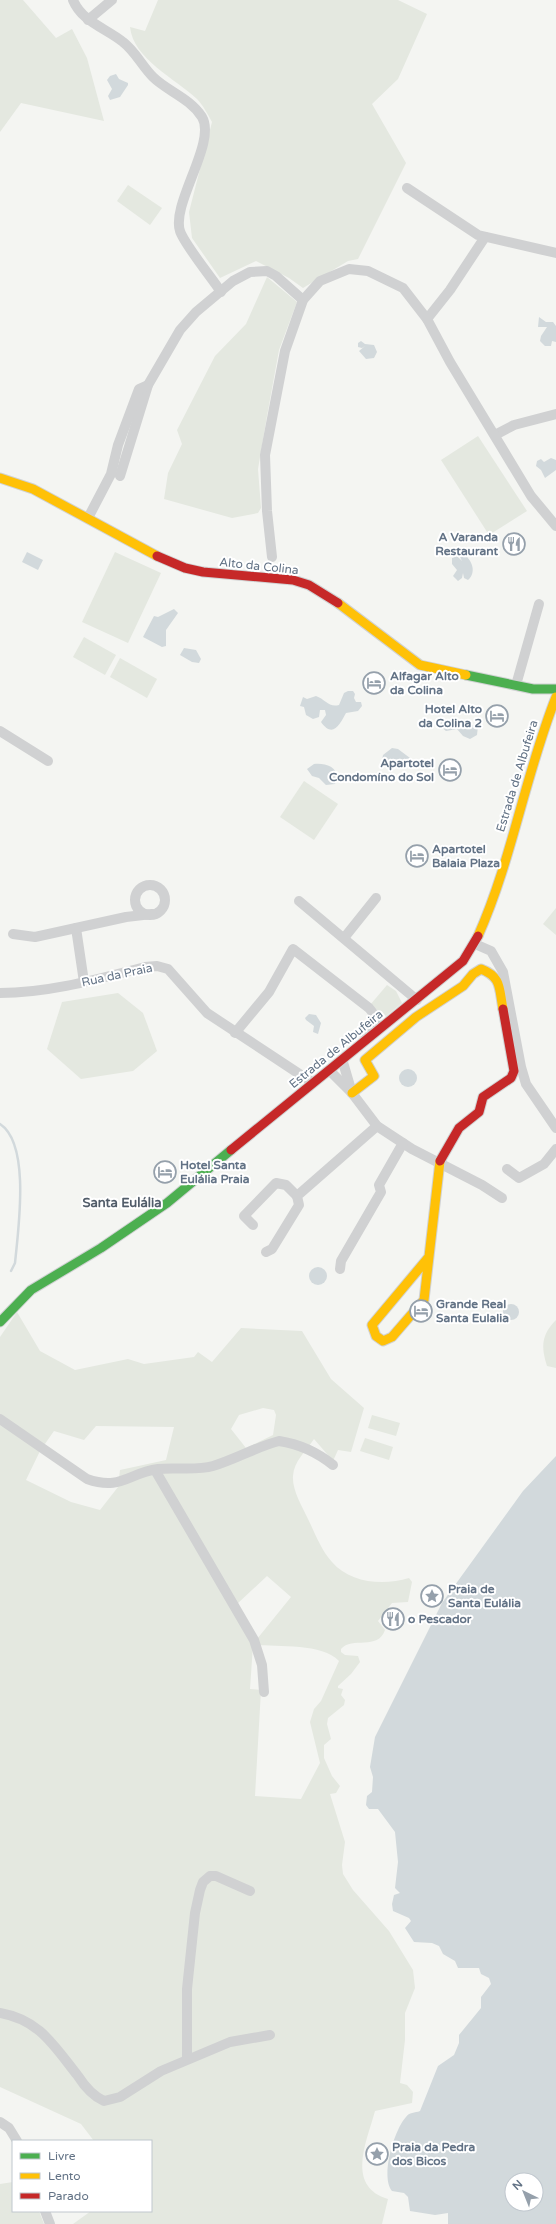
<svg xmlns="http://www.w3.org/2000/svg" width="556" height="2224" font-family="'Varela Round',sans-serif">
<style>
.green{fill:#e4e8e0;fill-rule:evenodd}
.water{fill:#d2d9dc;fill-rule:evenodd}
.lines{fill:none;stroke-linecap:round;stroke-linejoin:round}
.stream{stroke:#d2d9dc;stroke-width:2.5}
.fast-casing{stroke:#d0d2d3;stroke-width:11}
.slow-casing{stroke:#d0d2d3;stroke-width:11}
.jam-casing{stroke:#d0d2d3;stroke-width:11}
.street{stroke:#d0d1d2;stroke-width:10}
.fast{stroke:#4caf50;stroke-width:9}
.slow{stroke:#ffc107;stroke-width:9}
.jam{stroke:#c62828;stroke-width:9}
.labels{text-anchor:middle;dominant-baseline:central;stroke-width:4;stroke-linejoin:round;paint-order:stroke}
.poi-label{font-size:12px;font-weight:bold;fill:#627285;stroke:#fff;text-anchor:start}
.street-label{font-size:12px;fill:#627285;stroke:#fff}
.neighbourhood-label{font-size:13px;font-weight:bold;fill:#515c69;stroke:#fff}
</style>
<rect width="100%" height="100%" fill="#f4f5f2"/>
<g class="green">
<polygon points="0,0 23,0 56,38 72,29 87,58 104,121 21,103 0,132"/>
<path d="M158 0H398L427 14 398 79 372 104 406 163 358 259 348 261 303 288 289 278 256 261 220 278 192 238 189 212 212 122C208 115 203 105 197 99 176 79 133 59 130 27L145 31Z"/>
<polygon points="128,185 162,208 150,225 117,201"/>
<polygon points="267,277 297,302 279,350 267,416 258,469 261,508 258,513 232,518 164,499 168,473 182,444 177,430 215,356 246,324"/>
<polygon points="478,436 527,511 489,535 441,460"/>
<polygon points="115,552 161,573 128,643 82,622"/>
<polygon points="84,637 116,655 105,675 73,657"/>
<polygon points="120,658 157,679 147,698 110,677"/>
<polygon points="304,781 338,804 314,840 280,817"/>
<polygon points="556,908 556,935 543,924"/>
<polygon points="387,985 396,991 402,1003 386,1016 370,1005"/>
<polygon points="118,993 143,1013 157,1051 133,1071 81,1079 47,1049 62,1002"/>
<path d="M17 1312 40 1351 75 1370 128 1359 144 1364 194 1357 198 1352 212 1362 241 1328 302 1331 331 1379 364 1408 351 1452 338 1450 333 1461 314 1439C306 1451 294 1461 293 1476 292 1490 302 1506 308 1519 315 1533 321 1550 332 1562 350 1583 383 1586 409 1578L412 1582 408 1602 392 1603 378 1621 385 1630C378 1651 352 1636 341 1649V1652L345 1655 358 1656 360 1662 351 1674 338 1686V1688L343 1689 341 1695 345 1700 344 1705 328 1718 327 1724 331 1739 324 1745V1758L332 1776 340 1786 336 1793 330 1794 345 1842 342 1865 343 1874 353 1890 389 1931 413 1970 415 1988 405 2013V2040L400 2083 407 2085 413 2092 412 2103 375 2111C367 2141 345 2186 388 2199L382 2224H73L91 2211H151V2141H94L81 2124 0 2087V1337ZM263 1408 274 1410 276 1415 273 1435 246 1448 231 1429 239 1415ZM96 1426 174 1427 166 1460 120 1470 118 1487 100 1510 71 1502 26 1480 40 1451 54 1431 84 1440ZM267 1576 291 1597 257 1639 237 1604ZM253 1645C278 1647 322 1643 339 1661L321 1701 314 1709 310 1722 320 1763 301 1799 255 1796 261 1690 250 1689Z"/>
<path d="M556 1320V1368L547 1366C541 1347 541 1335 556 1320Z"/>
<polygon points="372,1415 400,1423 396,1436 368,1428"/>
<polygon points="365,1438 393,1447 389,1460 360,1451"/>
<polygon points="13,2182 13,2211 39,2211 44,2224 0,2224 0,2184"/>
</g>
<g class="water">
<polygon points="116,74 119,79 128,83 128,85 120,97 110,100 108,96 112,89 107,80 110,76"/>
<polygon points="539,317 546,322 553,322 556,326 556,342 552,341 551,346 545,346 540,341 541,336 547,327 538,327"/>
<polygon points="361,341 365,344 374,345 377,352 374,358 366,359 359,351 365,346 362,348 358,347 358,343"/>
<polygon points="551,458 556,460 556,470 545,478 541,470 536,466 537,461 541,459 544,462"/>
<polygon points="27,552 43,560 38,570 22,562"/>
<path d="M460 553C471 556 478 572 468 580L464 578 463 573 462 578 458 581 453 576 457 570 452 564V558L457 556 462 561 460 557Z"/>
<polygon points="174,609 178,613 166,630 166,646 162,647 143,637 154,616 158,617"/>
<polygon points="184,648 196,650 201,659 199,663 192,662 180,655"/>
<path d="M348 691H353L355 694 354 698 356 702H361L362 706 358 711 346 713C340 724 333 739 321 722L326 715 325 710H320L319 717 313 719 306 715 304 707 300 706 303 697 307 699 316 696C325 699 329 708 339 705L344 693Z"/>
<polygon points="442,719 478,726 477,735 470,739 463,736 457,729 446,731 440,726"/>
<polygon points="392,748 398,749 410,758 405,763 401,760 390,765 386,765 382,760 383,755"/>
<path d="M314 764C325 763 336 766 338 778L335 784 326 785 319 778 312 776 307 769Z"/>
<polygon points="309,1014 316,1015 321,1023 318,1034 313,1032 314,1026 306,1020 305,1018"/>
<circle cx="408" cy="1078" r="9"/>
<circle cx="318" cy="1276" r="9"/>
<circle cx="511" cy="1312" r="8"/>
<path d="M556 1456V2224H448V2213L435 2215 410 2211 408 2197 404 2193 392 2191C380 2177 394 2130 406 2117 409 2112 415 2113 420 2111L438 2066 454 2055 459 2043V2035L481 2008V1997L491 1984 489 1978 481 1974 479 1968H458L455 1961 443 1954 439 1946 432 1943 414 1942 405 1928 411 1921 409 1918 393 1911 392 1904 394 1895 400 1893 395 1888 398 1862 395 1832 378 1809H369L366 1805 367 1796 372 1792 373 1777 370 1767 375 1737 442 1603 523 1491ZM512 2180H536V2204H512Z"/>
</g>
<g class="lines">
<path class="stream" d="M0 1124C31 1144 18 1231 15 1263L11 1271"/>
<g class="fast-casing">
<g id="fast">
<polyline points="466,675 533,689 556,689"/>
<polyline points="0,1322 31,1290 101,1248 167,1203 231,1150"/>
</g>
</g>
<g class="slow-casing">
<g id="slow">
<polyline points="0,478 33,489 157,556"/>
<polyline points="338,603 420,665 466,675"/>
<path d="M478 936C512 860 525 775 556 697"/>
<path d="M352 1093 374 1076 365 1060 416 1017 463 986 473 974 481 969C502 977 499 989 503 1009"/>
<polyline points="428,1258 372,1325 376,1336 383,1341 392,1337 424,1300 440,1161"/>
</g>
</g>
<g class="jam-casing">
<g id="jam">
<polyline points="157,556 185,568 203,572 293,580 309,585 338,603"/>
<polyline points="231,1150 463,961 478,936"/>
<polyline points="440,1161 459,1128 479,1112 483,1097 511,1078 514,1071 503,1009"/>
</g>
</g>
<g class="street">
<path d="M73 0C82 22 106 28 123 42 135 51 142 66 153 77 167 91 190 98 202 117 217 142 171 204 180 231 184 244 212 278 221 292"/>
<polyline points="88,20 112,0"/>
<polyline points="407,188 478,235 556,253"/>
<polyline points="427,319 450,290 485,237"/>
<polyline points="495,435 514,425 556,414"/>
<polyline points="120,476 148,385 180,330 196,312 233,281 250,272 267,271 276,276 303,300"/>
<polyline points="88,518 111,474 118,445 139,389 148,385"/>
<polyline points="272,557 267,511 265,455 285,351 303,300 320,281 349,269 368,271 403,288 427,319 450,362 531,496 556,526"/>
<polyline points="516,685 539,604"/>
<polyline points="0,731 48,761"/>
<circle cx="150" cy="900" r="15"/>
<polyline points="299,901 417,1000"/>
<polyline points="76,928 84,982"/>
<polyline points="13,934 35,937 126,917 152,914"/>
<polyline points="344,938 376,898"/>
<polyline points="475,944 491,951 503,972 521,1067 526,1084 556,1128"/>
<path d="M0 993C49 993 98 979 145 967L157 966 168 969 207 1013 313 1083"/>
<polyline points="235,1033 269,992 293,949 369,1008 377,1018 361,1032"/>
<polyline points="342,1059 352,1093"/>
<polyline points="329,1070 352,1093 377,1126 412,1149 482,1185 502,1198"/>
<polyline points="507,1169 519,1178 544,1164 556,1149"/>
<polyline points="253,1225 244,1216 276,1183 286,1185 297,1196"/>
<polyline points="266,1252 272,1249 299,1205 297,1196 377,1126"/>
<polyline points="340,1269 341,1261 381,1192 379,1185 403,1143"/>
<path d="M0 1419 87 1479C121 1491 128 1473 158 1469 176 1467 196 1471 213 1466 236 1459 256 1447 279 1441 299 1444 318 1453 333 1465"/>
<polyline points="155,1470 254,1640 262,1665 264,1692"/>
<path d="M0 2013C40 2020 54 2046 78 2076 85 2087 93 2096 104 2101L120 2097 161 2071 230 2042 270 2035"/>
<polyline points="187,2059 187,1989 195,1913 200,1890 203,1882 210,1876 216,1876 250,1891"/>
<polyline points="0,2122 9,2128 17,2141"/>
<polyline points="45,2211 50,2224"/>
</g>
<use href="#fast" class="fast"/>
<use href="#slow" class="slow"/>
<use href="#jam" class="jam"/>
</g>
<defs>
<g id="restaurant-ring" transform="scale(1.15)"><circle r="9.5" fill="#fff" stroke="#95a0ab" stroke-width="1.5"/><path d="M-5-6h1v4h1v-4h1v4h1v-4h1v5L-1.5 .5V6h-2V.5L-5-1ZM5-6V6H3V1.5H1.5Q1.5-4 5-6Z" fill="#95a0ab"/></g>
<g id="hotel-ring" transform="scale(1.15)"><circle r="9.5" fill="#fff" stroke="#95a0ab" stroke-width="1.5"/><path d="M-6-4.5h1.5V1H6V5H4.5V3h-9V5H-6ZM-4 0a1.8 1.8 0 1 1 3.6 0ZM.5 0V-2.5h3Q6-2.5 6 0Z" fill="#95a0ab"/></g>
<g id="sight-ring" transform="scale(1.15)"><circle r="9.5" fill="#fff" stroke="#95a0ab" stroke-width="1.5"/><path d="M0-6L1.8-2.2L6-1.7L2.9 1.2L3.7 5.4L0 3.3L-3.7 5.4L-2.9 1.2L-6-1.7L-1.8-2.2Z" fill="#95a0ab"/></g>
</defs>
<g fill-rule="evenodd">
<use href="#restaurant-ring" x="514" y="544"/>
<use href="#hotel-ring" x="374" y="683"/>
<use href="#hotel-ring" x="497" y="716"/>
<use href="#hotel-ring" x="450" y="770"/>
<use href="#hotel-ring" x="417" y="856"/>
<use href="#hotel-ring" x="165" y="1172"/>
<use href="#hotel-ring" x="421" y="1311"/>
<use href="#sight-ring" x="432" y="1596"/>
<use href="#restaurant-ring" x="393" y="1619"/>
<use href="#sight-ring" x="377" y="2154"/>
</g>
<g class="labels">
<g class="poi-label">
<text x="498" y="537" text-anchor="end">A Varanda<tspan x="498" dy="14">Restaurant</tspan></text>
<text x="390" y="676">Alfagar Alto<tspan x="390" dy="14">da Colina</tspan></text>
<text x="482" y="709" text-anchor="end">Hotel Alto<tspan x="482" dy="14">da Colina 2</tspan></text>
<text x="434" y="763" text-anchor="end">Apartotel<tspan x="434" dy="14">Condomíno do Sol</tspan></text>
<text x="432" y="849">Apartotel<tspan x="432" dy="14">Balaia Plaza</tspan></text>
<text x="180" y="1165">Hotel Santa<tspan x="180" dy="14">Eulália Praia</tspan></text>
<text x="436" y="1304">Grande Real<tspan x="436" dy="14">Santa Eulalia</tspan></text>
<text x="448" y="1589">Praia de<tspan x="448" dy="14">Santa Eulália</tspan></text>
<text x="408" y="1619">o Pescador</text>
<text x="392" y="2147">Praia da Pedra<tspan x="392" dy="14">dos Bicos</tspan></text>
</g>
<g class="street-label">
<text transform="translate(259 566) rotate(6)">Alto da Colina</text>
<text transform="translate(517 776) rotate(-73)">Estrada de Albufeira</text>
<text transform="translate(117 975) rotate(-12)">Rua da Praia</text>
<text transform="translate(336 1049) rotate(-39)">Estrada de Albufeira</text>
</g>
<g class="neighbourhood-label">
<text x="122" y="1203">Santa Eulália</text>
</g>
</g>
<rect x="12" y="2140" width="140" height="72" fill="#ffffff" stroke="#c0c7ce"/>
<rect x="20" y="2153" width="20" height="6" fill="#4caf50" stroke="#c0c7ce"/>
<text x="48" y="2160" font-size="12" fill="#627285">Livre</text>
<rect x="20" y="2173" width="20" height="6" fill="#ffc107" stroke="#c0c7ce"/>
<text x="48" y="2180" font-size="12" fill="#627285">Lento</text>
<rect x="20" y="2193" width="20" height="6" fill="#c62828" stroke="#c0c7ce"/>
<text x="48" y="2200" font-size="12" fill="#627285">Parado</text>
<g transform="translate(524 2192) rotate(317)"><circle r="19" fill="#ffffff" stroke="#c0c7ce"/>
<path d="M0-3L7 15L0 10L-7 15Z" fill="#95a0ab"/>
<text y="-6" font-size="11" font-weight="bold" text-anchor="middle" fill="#627285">N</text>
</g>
</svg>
